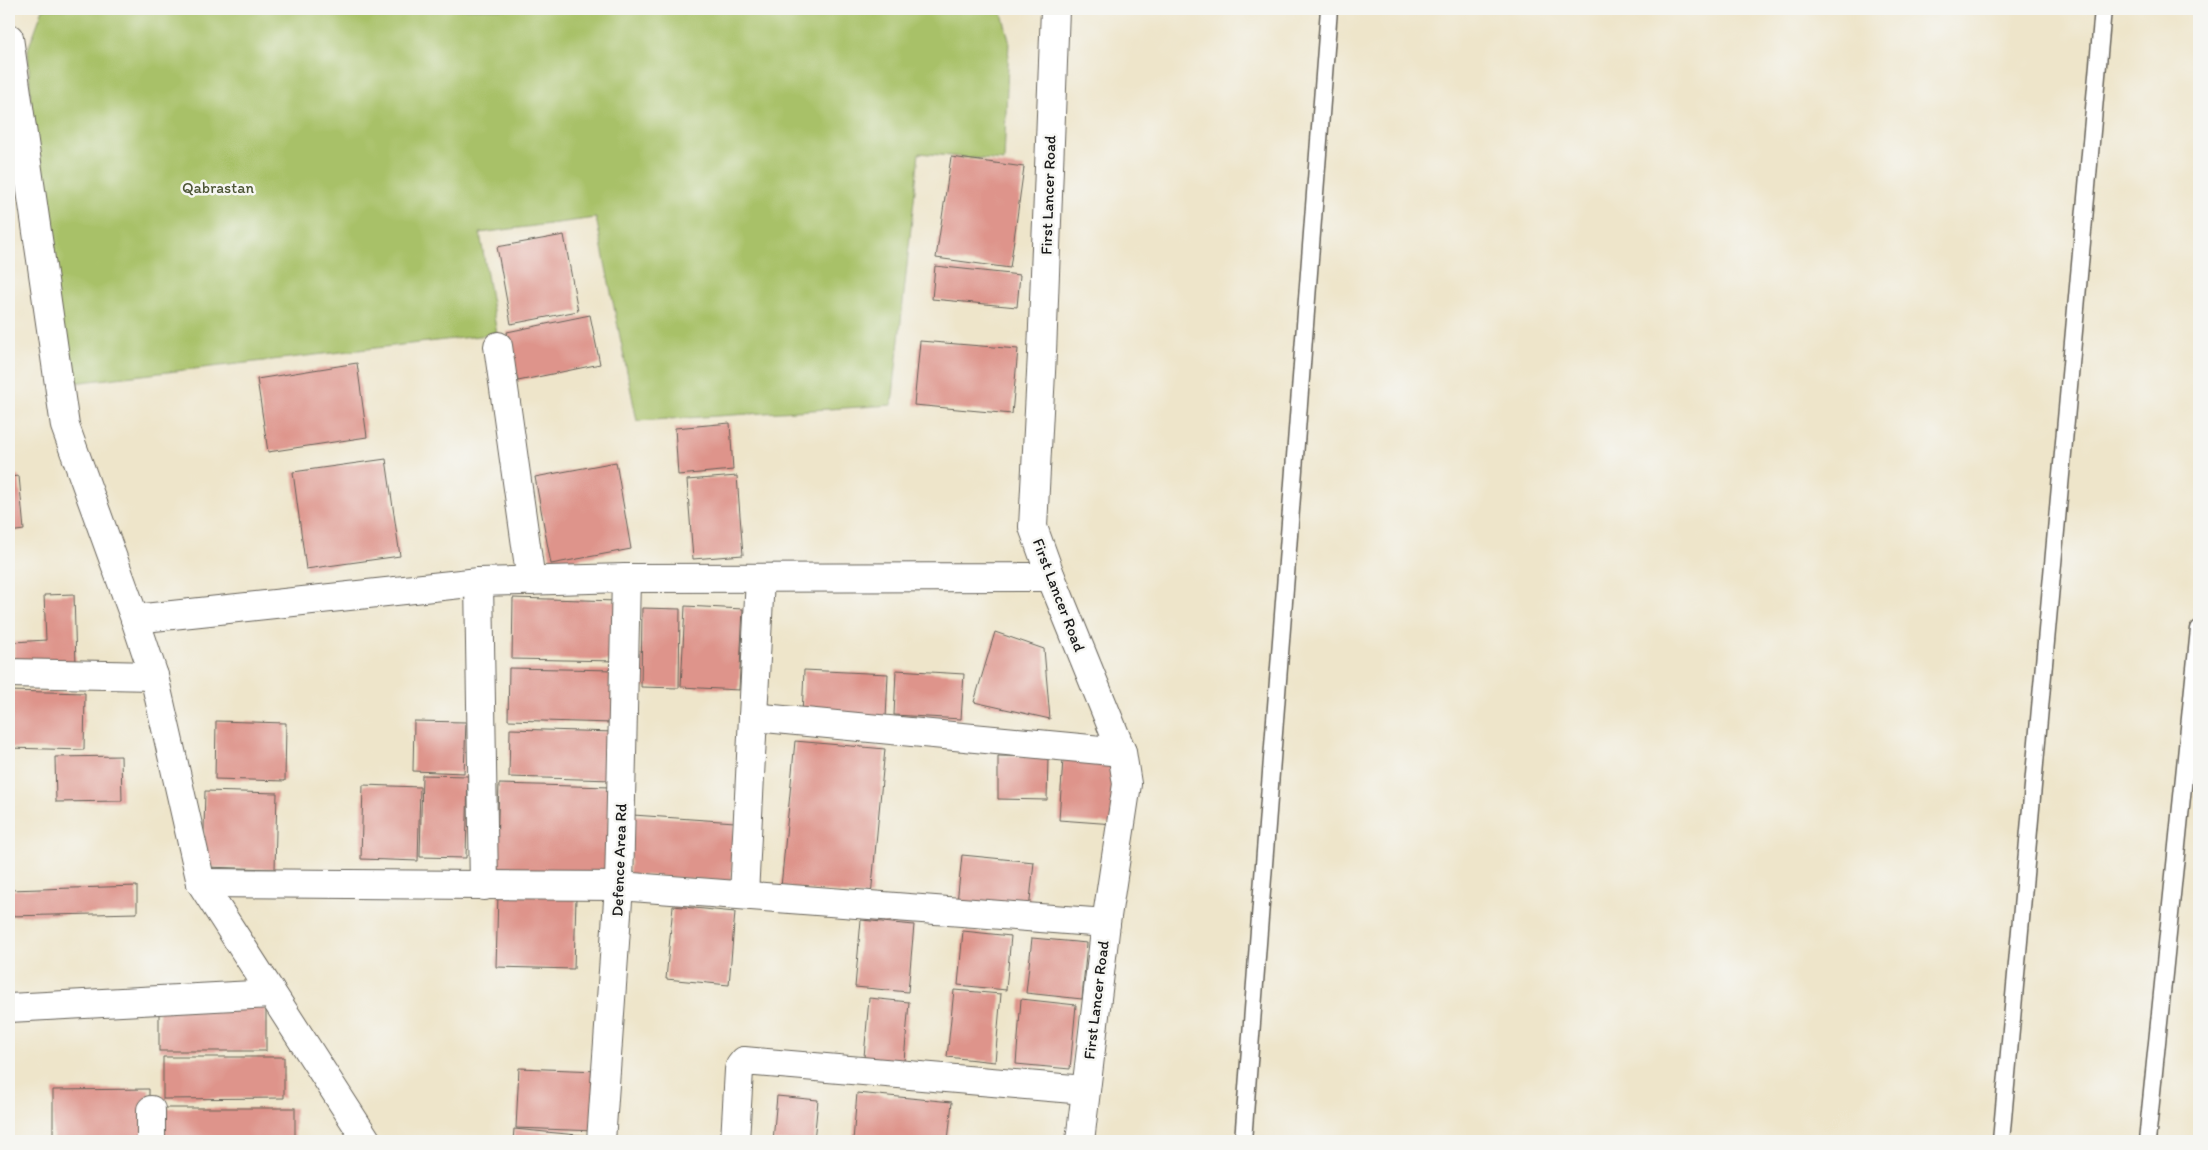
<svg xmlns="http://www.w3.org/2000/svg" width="2208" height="1150" font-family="Itim,sans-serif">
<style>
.green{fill:#a8c167;stroke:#626e42}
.building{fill:#de948b}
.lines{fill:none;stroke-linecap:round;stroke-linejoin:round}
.service-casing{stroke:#666259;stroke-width:19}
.minor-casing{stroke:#666259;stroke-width:30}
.tertiary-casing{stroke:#666259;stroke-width:30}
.service{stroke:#fff;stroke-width:16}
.minor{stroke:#fff;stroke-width:28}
.tertiary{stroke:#fff;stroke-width:28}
.labels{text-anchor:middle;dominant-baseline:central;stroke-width:5;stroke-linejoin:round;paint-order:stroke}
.park-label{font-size:16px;fill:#4d5636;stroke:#f6f6f2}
.street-label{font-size:16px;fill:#1c1c1c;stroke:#f6f6f2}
</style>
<rect width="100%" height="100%" fill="#f6f6f2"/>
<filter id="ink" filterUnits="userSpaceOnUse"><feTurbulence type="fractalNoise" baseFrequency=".02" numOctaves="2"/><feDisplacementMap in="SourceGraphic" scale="10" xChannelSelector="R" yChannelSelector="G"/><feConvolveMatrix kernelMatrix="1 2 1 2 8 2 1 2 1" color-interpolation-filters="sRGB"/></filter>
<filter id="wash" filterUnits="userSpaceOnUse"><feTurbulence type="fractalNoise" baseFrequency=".0096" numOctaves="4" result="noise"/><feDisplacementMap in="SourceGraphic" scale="20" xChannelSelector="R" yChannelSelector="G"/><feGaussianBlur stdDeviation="1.12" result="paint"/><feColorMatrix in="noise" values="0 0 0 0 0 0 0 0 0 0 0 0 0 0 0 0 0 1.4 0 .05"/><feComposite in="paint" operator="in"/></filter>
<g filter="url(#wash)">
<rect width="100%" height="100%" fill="#eee5ca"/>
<polygon class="green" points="43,9 1001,9 1009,40 1004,161 919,153 892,405 637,421 596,218 480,233 497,334 64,384 34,164 28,49"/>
<g id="blocks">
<g class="building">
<polygon points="951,157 1024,167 1010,268 936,258"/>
<polygon points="564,235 578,311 511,324 497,247"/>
<polygon points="935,266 1020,275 1017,307 932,299"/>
<polygon points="590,315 600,364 518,381 507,332"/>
<polygon points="920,341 1018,349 1012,414 914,405"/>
<polygon points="357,363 367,437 268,452 257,379"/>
<polygon points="730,423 733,470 678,475 675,428"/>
<polygon points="386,459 400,556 306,569 293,472"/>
<polygon points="616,462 631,549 551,564 535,477"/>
<polygon points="19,476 24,530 9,532 9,477"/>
<polygon points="737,476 743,555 693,559 687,480"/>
<polygon points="74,594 76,665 14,667 14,642 46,640 44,595"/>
<polygon points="513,598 618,601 617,661 512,659"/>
<polygon points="685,606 743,609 739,690 681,687"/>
<polygon points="642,608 680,609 679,688 641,687"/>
<polygon points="995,632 1044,649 1050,719 974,702"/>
<polygon points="509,668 615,670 613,723 508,720"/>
<polygon points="804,670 888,674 886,719 802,716"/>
<polygon points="896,670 964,674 961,719 894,715"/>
<polygon points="9,691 85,693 84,750 9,748"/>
<polygon points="216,721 286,723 285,781 215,779"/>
<polygon points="414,721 466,722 464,773 413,771"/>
<polygon points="510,729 615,732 613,780 509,777"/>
<polygon points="795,741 885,749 871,896 781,887"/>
<polygon points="121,756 122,801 56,802 55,757"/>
<polygon points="998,756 1048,757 1047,800 998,799"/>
<polygon points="1063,759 1118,763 1114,824 1059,820"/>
<polygon points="422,775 468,776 466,858 420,857"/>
<polygon points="499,784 610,787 608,881 496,877"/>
<polygon points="363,785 420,787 418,861 361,859"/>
<polygon points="205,791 277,793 275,869 203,867"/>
<polygon points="633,815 735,822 731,882 629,874"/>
<polygon points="962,855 1034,862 1029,910 957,903"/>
<polygon points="137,886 137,913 9,916 9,890"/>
<polygon points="498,894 576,897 574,969 496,967"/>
<polygon points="673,906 735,912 729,985 666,979"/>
<polygon points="861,920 914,925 908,992 855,987"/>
<polygon points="963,931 1011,936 1006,990 958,985"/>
<polygon points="1032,938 1087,943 1082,999 1026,993"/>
<polygon points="954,990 1001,994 995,1062 947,1057"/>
<polygon points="869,998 909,1002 904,1061 864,1057"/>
<polygon points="1021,999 1076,1005 1070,1069 1016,1064"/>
<rect x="159" y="1007" width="107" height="44"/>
<polygon points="163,1057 284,1057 284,1098 163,1099"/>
<polygon points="519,1068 598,1071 596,1131 516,1128"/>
<polygon points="149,1089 149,1141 53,1141 53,1090"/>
<polygon points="857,1093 952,1102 948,1141 853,1141"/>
<polygon points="777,1096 818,1100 814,1141 773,1141"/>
<rect x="153" y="1108" width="142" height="31"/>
<polygon points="514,1129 588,1136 588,1141 513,1141"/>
</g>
</g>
</g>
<g filter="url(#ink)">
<use href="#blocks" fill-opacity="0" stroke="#666259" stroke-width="1"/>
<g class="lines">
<g class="service-casing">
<g id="service">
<polyline points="1243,1141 1329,9"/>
<polyline points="2001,1141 2103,9"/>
<polyline points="2147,1141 2199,629"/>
</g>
</g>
<g class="minor-casing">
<g id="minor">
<polyline points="498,346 531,581"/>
<polyline points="1051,577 1122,752 1127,784 1106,923 1080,1141"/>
<polyline points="479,582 484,886"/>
<polyline points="135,619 154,676 201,883 367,1141"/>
<polyline points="9,673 154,676"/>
<polyline points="753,717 1122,752"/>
<polyline points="201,883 619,886 1106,923"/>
<polyline points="744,895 760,578"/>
<polyline points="9,1008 272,994"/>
<polyline points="151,1141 151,1110"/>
<polyline points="601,1141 619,886 626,578"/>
<polyline points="735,1141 739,1070 740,1066 744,1061 1085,1090"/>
</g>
</g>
<g class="tertiary-casing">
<polyline id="tertiary" points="9,38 65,426 135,619 479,582 626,578 1051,577 1033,527 1042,353 1055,9"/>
</g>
<use href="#service" class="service"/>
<use href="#minor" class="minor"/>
<use href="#tertiary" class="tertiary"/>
</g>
</g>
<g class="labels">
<g class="park-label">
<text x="218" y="187">Qabrastan</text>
</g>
<g class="street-label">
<text transform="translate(1048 195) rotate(-88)">First Lancer Road</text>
<text transform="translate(1059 595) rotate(69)">First Lancer Road</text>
<text transform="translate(619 860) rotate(-88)">Defence Area Rd</text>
<text transform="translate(1096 1000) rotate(-83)">First Lancer Road</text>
</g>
</g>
<rect width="2208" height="1150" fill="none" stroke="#f6f6f2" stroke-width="30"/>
</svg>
